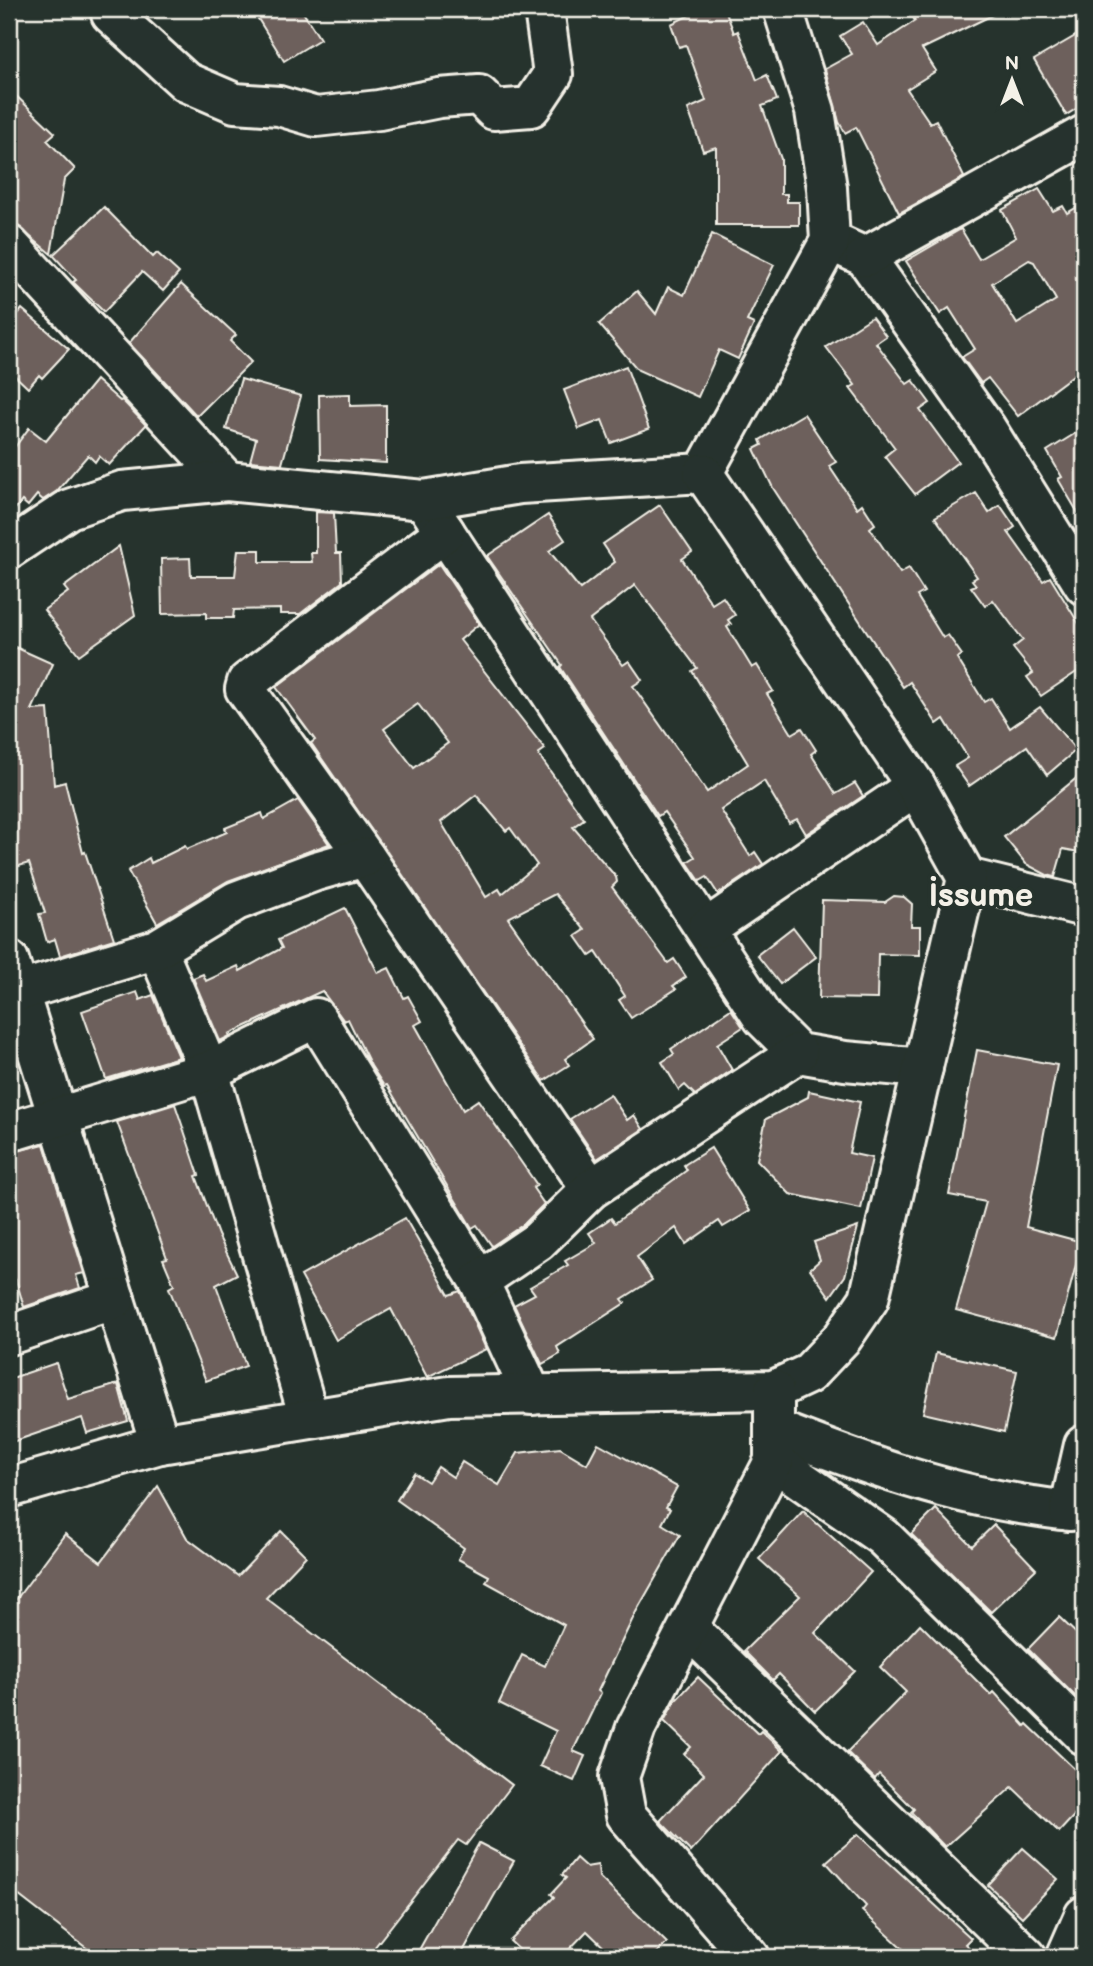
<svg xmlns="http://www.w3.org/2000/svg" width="1093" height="1966" font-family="'Balsamiq Sans',sans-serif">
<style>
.building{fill:#6d615c;stroke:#f4f1e8;stroke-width:2;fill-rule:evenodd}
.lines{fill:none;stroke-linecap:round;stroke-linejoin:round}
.minor-casing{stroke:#f4f1e8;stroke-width:44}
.minor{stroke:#26332d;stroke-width:38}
.labels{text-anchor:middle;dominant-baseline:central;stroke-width:7;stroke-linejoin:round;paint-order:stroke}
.district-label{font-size:32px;font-weight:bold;fill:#f4f1e8;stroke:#26332d}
</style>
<rect width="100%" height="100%" fill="#26332d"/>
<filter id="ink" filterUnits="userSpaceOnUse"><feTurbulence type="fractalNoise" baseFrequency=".0143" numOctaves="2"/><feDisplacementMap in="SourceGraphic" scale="14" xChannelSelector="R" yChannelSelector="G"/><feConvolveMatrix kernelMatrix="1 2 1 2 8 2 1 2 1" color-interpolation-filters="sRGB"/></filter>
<g filter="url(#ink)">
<g class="building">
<polygon points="252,9 301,9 320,39 284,61"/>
<polygon points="702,9 725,9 734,33 738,31 757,80 767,75 777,100 762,106 781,159 781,194 787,194 787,202 799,202 799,225 716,225 716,147 703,151 688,109 706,101 686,45 679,47 671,24"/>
<polygon points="909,9 1005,9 922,49 936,71 907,89 930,123 936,120 964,177 899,213 856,127 845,133 839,122 825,69 852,54 840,36 863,22 878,45 915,21"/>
<polygon points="1084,31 1084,104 1066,115 1034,60"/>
<polygon points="9,89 55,133 47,140 75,169 64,180 51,254 9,219"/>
<path d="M1039 189 1053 211 1063 206 1067 213 1084 203V367L1018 416 988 378 981 383 962 357 975 349 949 308 940 314 906 261 961 229 979 259 1016 237 1002 210ZM1029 260 1034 262 1056 300 1017 324 992 283Z"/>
<polygon points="104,207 153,257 157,253 179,273 163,291 142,272 104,312 73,282 76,280 53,255"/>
<polygon points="712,234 774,265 747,321 754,324 738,359 719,350 698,397 638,370 599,324 637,291 656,314 668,287 684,295"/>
<polygon points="181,284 236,335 230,341 251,362 197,416 129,343"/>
<polygon points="22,309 69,349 42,378 39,375 28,388 9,370 9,325"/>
<polygon points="872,317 886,336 876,343 907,384 913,380 930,403 920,410 958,462 915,494 885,456 895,448 850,388 855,385 826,347"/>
<polygon points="626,366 649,429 611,443 602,420 579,429 564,390"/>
<polygon points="241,379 301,396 282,464 250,461 256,439 226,429"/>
<polygon points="96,380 120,401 122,400 146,425 109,465 99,456 95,462 88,455 57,491 43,500 37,495 28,506 22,501 9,516 9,455 29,428 46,441"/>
<polygon points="350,394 350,406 386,405 386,463 320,459 319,395"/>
<polygon points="804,414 836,462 829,466 857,508 862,504 875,524 870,528 900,573 909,568 924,592 917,596 943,638 948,635 962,655 957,658 984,702 991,698 1010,728 1040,707 1076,750 1047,775 1027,746 969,786 955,766 968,758 944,719 937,724 910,682 903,687 773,488 754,449 762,445 760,440"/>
<polygon points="1084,428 1084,523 1058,479 1062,477 1047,451"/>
<polygon points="976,493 989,513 1000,505 1015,527 1008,532 1043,581 1050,577 1084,632 1084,667 1041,696 1027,677 1033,673 1013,648 1023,640 993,600 985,606 971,587 976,585 972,580 977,577 935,517"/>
<path d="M660 505 692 552 682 559 712 604 723 597 735 615 728 620 731 624 727 627 752 668 757 665 773 691 767 694 792 734 802 728 816 750 811 754 836 794 855 783 863 796 806 834 797 819 789 823 764 781 721 810 750 856 755 852 763 864 718 894 707 877 700 881 687 862 695 857 664 812 658 816 560 667 562 665 487 556 548 515 565 540 549 551 580 589 615 562 603 544ZM635 585 697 668 692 671 748 764 707 792 633 686 642 680 629 661 623 665 590 620Z"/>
<polygon points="316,512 334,513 336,553 341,553 342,582 300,614 280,614 280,609 234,610 233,618 206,618 206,613 162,614 161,559 190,558 191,576 235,576 238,550 260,550 260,562 312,562 311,553 316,553"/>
<polygon points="119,546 135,615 79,655 44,610 68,592 64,587"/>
<path d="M439 564 479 624 460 640 545 749 538 754 584 819 573 827 616 877 617 882 612 887 668 963 674 959 686 977 673 986 676 989 631 1018 619 1000 625 996 596 952 590 956 576 936 585 930 555 894 508 918 593 1039 565 1059 569 1065 544 1081 311 743 315 740 276 687ZM418 704 448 743 414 768 384 729ZM476 795 506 831 510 828 537 865 502 894 499 889 486 897 441 822Z"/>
<polygon points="15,647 53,664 32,710 48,709 54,785 65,782 83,853 85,852 114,939 60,956 55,939 47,942 39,914 45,913 29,863 9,869 9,837 16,834 9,811 9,660"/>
<polygon points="1084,772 1078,796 1084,798 1084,853 1063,849 1055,877 1047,875 1026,864 1004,837"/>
<polygon points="298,800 329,844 228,881 157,923 128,871 149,858 151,863 185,846 187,849 227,832 225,828 262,813 264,819"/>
<polygon points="894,896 904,897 912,904 911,926 920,926 920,955 878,954 877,999 819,998 822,900 885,902"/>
<polygon points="345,908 378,973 389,968 404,998 408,996 422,1021 415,1025 463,1110 478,1100 537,1185 533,1188 544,1204 524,1224 492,1246 477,1225 472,1228 387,1085 384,1086 371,1066 348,1019 344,1021 322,991 229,1034 230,1036 220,1041 193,978 203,974 206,981 238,966 240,971 282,948 278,940"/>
<polygon points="793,927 816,957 780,984 757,955"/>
<polygon points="137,992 140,1000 153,995 179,1057 106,1079 82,1011"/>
<polygon points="731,1009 743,1027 717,1044 732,1070 695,1095 685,1085 679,1090 662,1062 674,1054 671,1049"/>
<polygon points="977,1050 1057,1065 1026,1227 1082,1242 1057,1337 956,1310 986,1202 949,1195"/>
<polygon points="809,1091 860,1102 849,1153 872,1158 861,1209 790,1194 757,1160 766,1119 808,1097"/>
<polygon points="610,1094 627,1120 634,1115 643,1129 597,1159 570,1119"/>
<polygon points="175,1104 199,1175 196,1176 218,1235 237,1274 216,1285 246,1366 206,1381 169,1288 174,1285 163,1259 167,1258 117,1122"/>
<polygon points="44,1144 84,1273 76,1275 80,1288 24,1307 16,1280 12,1275 9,1276 9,1153"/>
<polygon points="711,1148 750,1211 723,1227 719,1221 686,1244 676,1228 637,1257 652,1280 622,1299 625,1303 557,1347 560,1354 542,1364 514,1305 535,1294 530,1287 568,1265 565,1261 596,1243 589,1233 611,1218 615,1223 687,1170 684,1165"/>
<polygon points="405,1218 449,1295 460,1291 486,1349 427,1377 391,1309 336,1340 301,1276"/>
<polygon points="858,1227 845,1276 830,1297 810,1269 820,1260 814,1242"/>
<polygon points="936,1353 1017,1371 1004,1432 923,1413"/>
<polygon points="56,1363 68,1399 118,1384 128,1421 87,1433 82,1418 9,1443 9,1379"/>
<polygon points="598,1443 677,1487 666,1507 670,1509 662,1524 680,1535 636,1612 598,1691 601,1693 573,1751 585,1756 574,1781 540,1766 556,1731 499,1703 522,1655 545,1666 564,1625 486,1582 489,1576 458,1559 464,1548 397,1500 414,1473 428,1482 438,1467 453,1477 462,1462 499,1485 518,1453 560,1448 587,1464"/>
<polygon points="158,1486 187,1538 238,1576 281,1531 306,1556 266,1598 512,1785 466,1845 458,1840 367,1957 98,1957 9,1888 9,1609 65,1534 101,1562"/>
<polygon points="936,1509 972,1546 994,1525 1036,1569 991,1612 911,1534"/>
<polygon points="803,1511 871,1572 815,1633 855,1671 815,1711 779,1674 773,1680 744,1651 800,1596 759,1559"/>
<polygon points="1059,1617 1084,1641 1084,1705 1028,1649"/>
<polygon points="920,1624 991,1695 994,1692 1025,1726 1027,1724 1084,1778 1084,1805 1059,1832 1012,1787 945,1847 911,1812 914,1809 879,1774 875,1779 847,1752 906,1692 880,1667"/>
<polygon points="698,1677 758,1734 761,1731 782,1751 691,1852 660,1821 704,1774 684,1754 691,1747 664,1721 675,1701"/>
<polygon points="858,1834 971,1938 965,1944 981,1957 912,1957 862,1911 866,1906 826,1862"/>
<polygon points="479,1843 514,1861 490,1903 460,1957 415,1957"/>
<polygon points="1023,1848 1058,1879 1022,1917 988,1885"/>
<polygon points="576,1858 586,1867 598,1865 599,1877 667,1943 653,1957 614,1957 587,1931 562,1957 527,1957 510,1941 554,1897 551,1894 566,1878 562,1875"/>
</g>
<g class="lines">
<g class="minor-casing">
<g id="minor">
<polyline points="111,14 186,82 235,103 279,106 316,117 379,110 439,98 479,95 494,110 531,107 553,74 544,9"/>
<polyline points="830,241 865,257 986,428 1084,585"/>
<polyline points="9,245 227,481"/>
<polyline points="865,257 1084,135"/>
<polyline points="703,473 830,241 827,188 815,111 783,9"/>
<polyline points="424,500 763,1018 798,1053 845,1061 923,1068"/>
<polyline points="445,532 247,682 245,689 365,857 591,1189"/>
<polyline points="9,549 69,509 122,491 227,481 424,500 520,484 703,473"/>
<polyline points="967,878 1084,907"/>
<polyline points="707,928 916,786"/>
<polyline points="157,949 209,1071 309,1418"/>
<polyline points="9,960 160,1444"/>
<polyline points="20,991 157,949 236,901 316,871 365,857"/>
<polyline points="9,1132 209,1071 316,1018 479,1281 532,1395"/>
<polyline points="479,1281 538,1241 591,1189 798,1053"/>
<polyline points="9,1335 115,1299"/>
<path d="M774 1429C854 1460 934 1490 1020 1504 1042 1507 1063 1512 1084 1510"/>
<polyline points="774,1461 883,1537 1084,1735"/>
<polyline points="9,1488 160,1444 449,1396 774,1390 808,1374 843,1337 869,1299 967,878 916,786 703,473"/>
<polyline points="1069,1511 1084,1445"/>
<polyline points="689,1629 1027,1957"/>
<polyline points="750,1957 626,1815 619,1777 636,1728 774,1461 774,1390"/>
<polyline points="1066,1957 1084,1916"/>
</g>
</g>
<use href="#minor" class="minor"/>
</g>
</g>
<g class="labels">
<g class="district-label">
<text x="981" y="896">İssume</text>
</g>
</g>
<rect width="1093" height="1966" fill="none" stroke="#26332d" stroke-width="35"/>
<rect x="18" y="18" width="1058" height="1931" fill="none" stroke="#f4f1e8" stroke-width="2.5" filter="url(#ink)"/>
<g transform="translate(1012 80)" stroke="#26332d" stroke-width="5" paint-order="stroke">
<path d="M0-5L12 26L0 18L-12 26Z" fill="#f4f1e8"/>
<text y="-10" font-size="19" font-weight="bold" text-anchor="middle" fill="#f4f1e8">N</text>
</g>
</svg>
